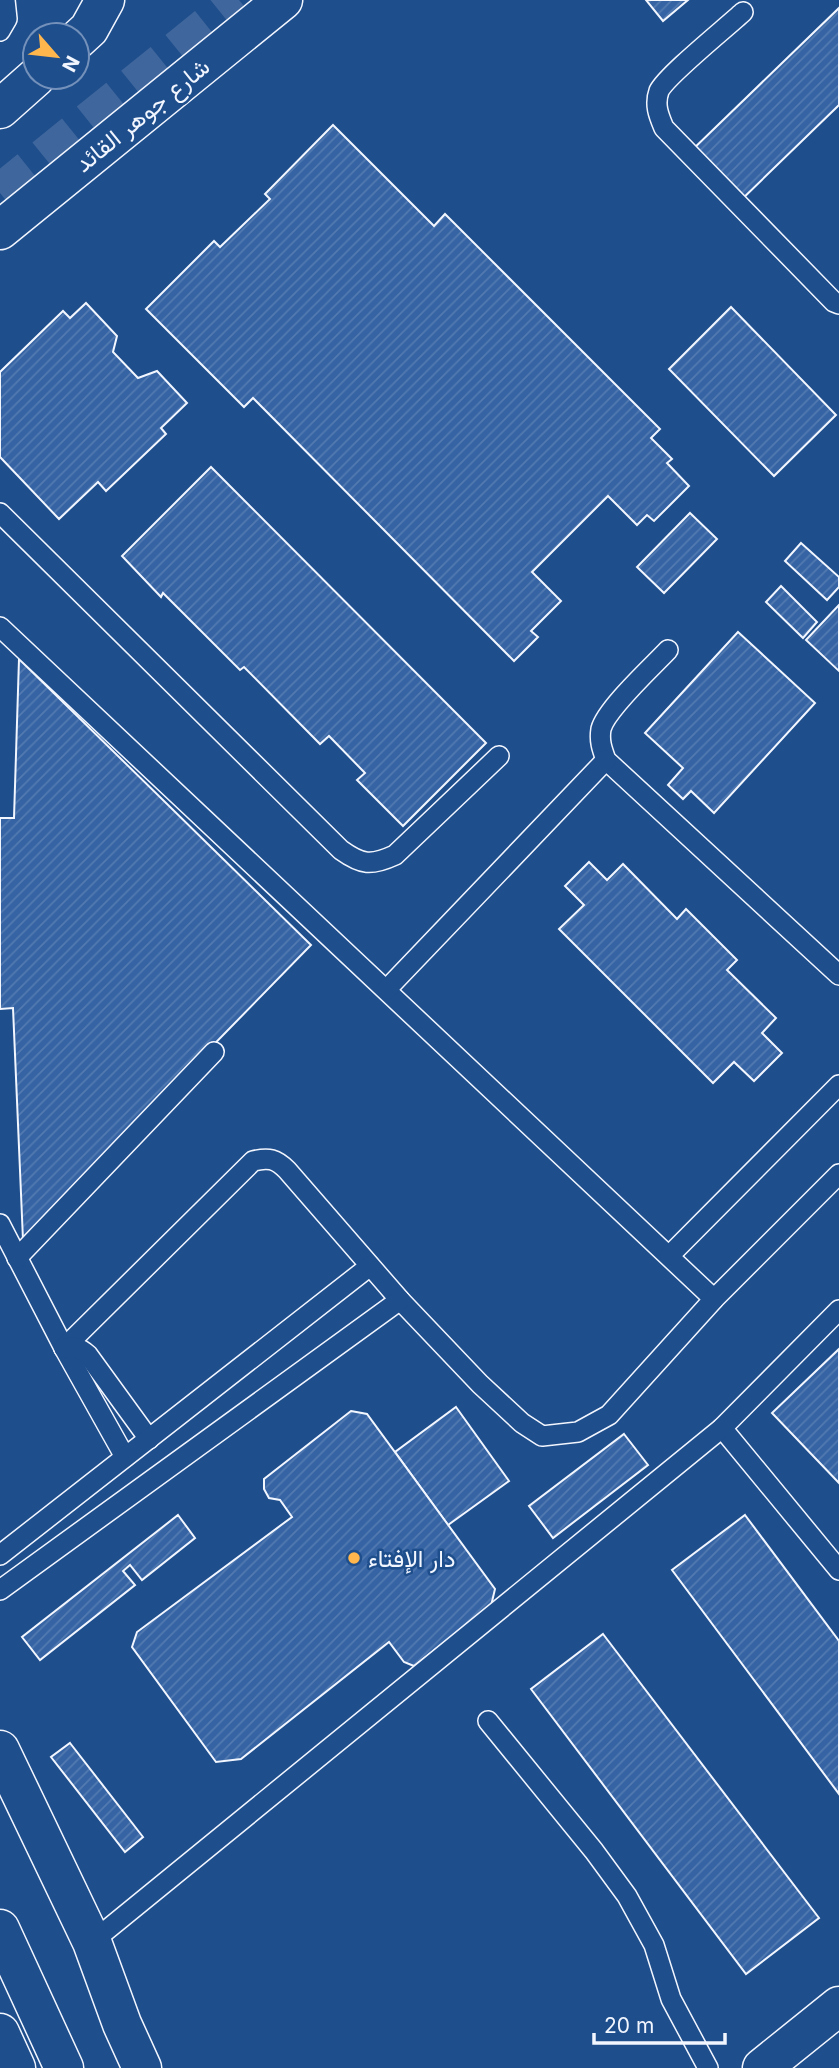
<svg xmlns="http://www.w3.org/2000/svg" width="839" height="2068" font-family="Inter,Vazirmatn,sans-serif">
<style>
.building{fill:url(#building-hatch);stroke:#f2f6ff;stroke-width:2}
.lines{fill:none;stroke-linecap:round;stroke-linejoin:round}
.primary-tunnel{stroke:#3f679d;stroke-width:38;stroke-dasharray:38 19;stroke-linecap:butt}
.service-casing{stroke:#f2f6ff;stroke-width:22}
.primary-casing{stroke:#f2f6ff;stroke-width:41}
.trunk-casing{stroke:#f2f6ff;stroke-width:41}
.service{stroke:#1f4e8c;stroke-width:19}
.primary{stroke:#1f4e8c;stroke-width:38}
.trunk{stroke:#1f4e8c;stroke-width:38}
.poi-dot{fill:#ffb74d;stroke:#1f4e8c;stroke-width:2.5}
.labels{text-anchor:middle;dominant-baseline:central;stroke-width:5;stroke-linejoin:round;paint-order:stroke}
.street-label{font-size:24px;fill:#f2f6ff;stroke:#1f4e8c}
.poi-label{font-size:24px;fill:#f2f6ff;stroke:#1f4e8c;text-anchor:start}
</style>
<defs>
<pattern id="building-hatch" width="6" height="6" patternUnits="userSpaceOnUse" patternTransform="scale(1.75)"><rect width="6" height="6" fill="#3563a3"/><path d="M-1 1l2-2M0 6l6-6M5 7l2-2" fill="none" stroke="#537ab1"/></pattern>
</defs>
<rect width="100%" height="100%" fill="#1f4e8c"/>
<g class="building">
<polygon points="646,0 688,0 663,21"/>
<polygon points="839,8 839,105 738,203 689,153"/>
<polygon points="333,125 434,226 445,214 660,429 651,438 672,459 667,463 689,486 654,521 647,515 637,525 608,496 532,572 561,601 531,631 538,637 514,661 253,398 244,407 146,309 214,241 220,247 270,199 265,194"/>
<polygon points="86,303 117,336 113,352 138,378 157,371 187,403 161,428 166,434 106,491 98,482 59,519 0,457 0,372 63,311 70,318"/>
<polygon points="731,307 836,415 774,476 669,369"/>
<polygon points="211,467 486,743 403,826 357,780 365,773 329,736 320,744 244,667 240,670 163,593 161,597 122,556"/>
<polygon points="690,513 717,539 664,593 637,567"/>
<polygon points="801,543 839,577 839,587 827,600 785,561"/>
<polygon points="781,586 817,622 803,638 766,602"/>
<polygon points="839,605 839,671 806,640"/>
<polygon points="738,632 815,703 714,813 691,791 683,799 668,785 683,768 645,733"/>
<polygon points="19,659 311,945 23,1240 13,1008 0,1009 0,818 14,818"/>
<polygon points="589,862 607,880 623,864 677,919 686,909 737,960 727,970 776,1018 762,1033 782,1053 754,1081 734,1062 713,1083 559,929 584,905 565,886"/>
<polygon points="839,1349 839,1483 772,1413"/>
<polygon points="456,1407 509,1481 448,1525 395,1452"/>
<polygon points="351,1411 367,1414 495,1589 491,1606 414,1666 404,1662 389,1642 241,1759 216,1762 132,1647 137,1632 292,1517 280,1500 269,1498 264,1489 264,1479"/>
<polygon points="624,1434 648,1465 553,1538 529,1506"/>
<polygon points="178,1515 195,1538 142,1580 130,1565 123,1571 135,1585 40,1660 22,1637"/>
<polygon points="745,1515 839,1641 839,1794 672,1570"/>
<polygon points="603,1634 819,1918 746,1974 531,1689"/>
<polygon points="70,1743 143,1837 125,1852 51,1757"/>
</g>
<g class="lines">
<polyline class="primary-tunnel" points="0,193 239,0"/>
<g class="service-casing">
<g id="service">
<path d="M743 12C727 27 666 76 659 91 654 105 659 116 664 128L834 302 839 304"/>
<polyline points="0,31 7,19 5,0"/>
<path d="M0 513 341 850C362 865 371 866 395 855L499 756"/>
<polyline points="0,627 714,1299"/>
<path d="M668 650C653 666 606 709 601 729 599 741 602 749 606 760L839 975"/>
<polyline points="387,989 606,760"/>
<polyline points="0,1224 64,1348 125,1457"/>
<polyline points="670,1255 839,1085"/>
<polyline points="17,1258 214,1052"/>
<path d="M64 1348 253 1161C269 1157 276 1159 287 1170L400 1300 480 1384 522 1423 542 1436 578 1432 609 1415 714 1299 839 1174"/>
<path d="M64 1348C75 1346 80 1348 88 1355L149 1439"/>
<polyline points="722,1428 839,1570"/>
<polyline points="0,1555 370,1266"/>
<polyline points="0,1590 400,1300"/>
<polyline points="488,1721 594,1851 627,1896 654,1945 671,1999 708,2068"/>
<polyline points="92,1942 722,1428 839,1310"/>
</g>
</g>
<g class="primary-casing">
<g id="primary">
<polyline points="0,230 283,0"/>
<polyline points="0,1750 92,1942 122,2024 142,2068"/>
<polyline points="0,1929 64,2068"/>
<polyline points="762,2068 839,2006"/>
</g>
</g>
<g class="trunk-casing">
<g id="trunk">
<polyline points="77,40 89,29 105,0"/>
<polyline points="0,109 36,77"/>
<polyline points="0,2033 16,2068"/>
</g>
</g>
<use href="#service" class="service"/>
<use href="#primary" class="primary"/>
<use href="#trunk" class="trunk"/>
</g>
<circle class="poi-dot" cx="354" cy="1558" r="7"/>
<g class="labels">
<g class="street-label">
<text transform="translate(142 115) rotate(-39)">شارع جوهر القائد</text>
</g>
<g class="poi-label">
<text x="368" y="1558">دار الإفتاء</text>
</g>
</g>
<g transform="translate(56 56) rotate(118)"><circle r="33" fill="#1f4e8c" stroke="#7391ba" stroke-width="2"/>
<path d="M0-5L12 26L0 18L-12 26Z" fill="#ffb74d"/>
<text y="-10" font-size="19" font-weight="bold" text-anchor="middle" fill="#f2f6ff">N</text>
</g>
<path d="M594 2033v10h131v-10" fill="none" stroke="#f2f6ff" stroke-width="3.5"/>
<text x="604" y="2033" font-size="21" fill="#f2f6ff" stroke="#1f4e8c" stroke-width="5" paint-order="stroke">20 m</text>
</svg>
